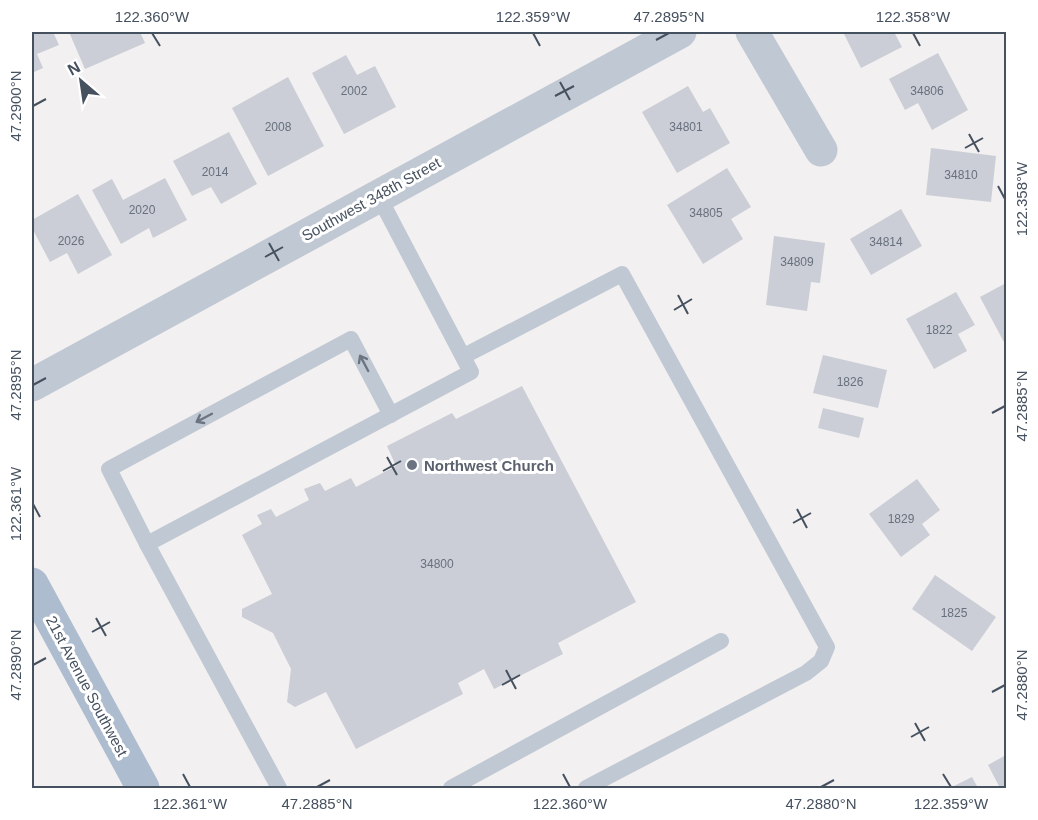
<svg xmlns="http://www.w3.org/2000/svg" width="1038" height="820" font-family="Arial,sans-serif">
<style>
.building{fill:#cbced6}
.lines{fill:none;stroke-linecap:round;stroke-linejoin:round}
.lane{stroke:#c0c9d3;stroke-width:16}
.street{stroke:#c0c9d3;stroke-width:33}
.primary{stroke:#aebcd0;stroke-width:33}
.oneway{stroke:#6b7582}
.ticks{fill:none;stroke:#46515f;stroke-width:2}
.worship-dot{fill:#6b7280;stroke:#fff;stroke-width:2}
.labels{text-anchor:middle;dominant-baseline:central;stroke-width:6;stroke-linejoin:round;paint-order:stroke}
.number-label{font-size:12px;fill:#67707d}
.street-label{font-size:15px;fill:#46515f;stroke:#fff}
.worship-label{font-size:15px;font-weight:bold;fill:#5b616d;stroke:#fff;text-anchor:start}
.neatline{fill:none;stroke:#46515f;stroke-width:2}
.ticks-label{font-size:15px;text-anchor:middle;fill:#46515f}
</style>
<rect width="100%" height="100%" fill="#f2f0f0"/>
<g class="building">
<polygon points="32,32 53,32 59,45 37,54 43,68 32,73"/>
<polygon points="69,32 140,32 145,43 85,69"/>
<polygon points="843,32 894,32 902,47 861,68"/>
<polygon points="938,53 968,110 932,130 918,103 905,110 889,79"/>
<polygon points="346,55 357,75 375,66 396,107 344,134 312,73"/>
<polygon points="288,77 324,146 268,176 232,108"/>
<polygon points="688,86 703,112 710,108 730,143 677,173 642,112"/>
<polygon points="229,132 257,184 221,204 211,187 192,196 173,161"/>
<polygon points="931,148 996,156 991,202 926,195"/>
<polygon points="727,168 751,207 731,219 743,239 703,264 667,205"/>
<polygon points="165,178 187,220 153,238 149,228 121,244 92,190 112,179 123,200"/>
<polygon points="78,194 112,255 78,274 67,253 50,262 32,228 32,220"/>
<polygon points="901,209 922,246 871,275 850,239"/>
<polygon points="774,236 825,243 820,283 811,282 807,311 766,305"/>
<polygon points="1006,283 1006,346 980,297"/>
<polygon points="956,292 975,325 958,334 967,351 934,369 906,319"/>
<polygon points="823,355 887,370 878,408 813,393"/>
<polygon points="522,386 636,602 558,643 563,654 494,689 484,669 458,683 463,694 356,749 326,692 295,707 287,702 291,669 273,633 242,617 242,609 272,594 242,535 262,524 257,515 271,509 276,517 309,500 304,489 320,483 325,491 351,478 356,487 396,466 387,446 452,413 456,419"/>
<polygon points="823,408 864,418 859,438 818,428"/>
<polygon points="917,479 940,510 922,524 930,535 901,557 869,514"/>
<polygon points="935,575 996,617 972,651 912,609"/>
<polygon points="1006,755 1006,788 1000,788 988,765"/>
<polygon points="972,777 978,788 950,788"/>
</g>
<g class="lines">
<g class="lane">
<polyline points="464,356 622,274 827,647 821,661 806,673 586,788"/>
<polyline points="147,544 109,469 351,339 391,415"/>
<polyline points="279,788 147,544 471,372 378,195"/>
<polyline points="451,788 721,641"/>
</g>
<g class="street">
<polyline points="752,32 821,150"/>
<polyline points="32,385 680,32"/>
</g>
<polyline class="primary" points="32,584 143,788"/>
</g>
<defs><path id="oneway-shaft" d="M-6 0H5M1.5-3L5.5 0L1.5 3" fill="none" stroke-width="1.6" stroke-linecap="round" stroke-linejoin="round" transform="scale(1.5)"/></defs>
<g class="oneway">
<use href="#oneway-shaft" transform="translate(364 363) rotate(-118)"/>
<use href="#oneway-shaft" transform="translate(204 418) rotate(152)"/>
</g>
<path class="ticks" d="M152 33 160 46M533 33 540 46M913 33 920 46M656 40 669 33M560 82 570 100M555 96 574 86M33 106 46 99M969 134 979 152M965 148 983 138M998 186 1005 199M269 243 279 261M265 257 283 247M678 295 688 314M674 310 692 299M33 385 46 378M992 413 1005 406M387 457 397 475M383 471 401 461M33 504 40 517M797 509 807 528M793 523 811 513M96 618 106 636M92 632 110 622M33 665 46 658M506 670 516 689M502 685 520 675M992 692 1005 685M915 723 925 741M911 737 929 727M183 774 190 787M563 774 570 787M943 774 951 787M317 787 330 780M821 787 834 780"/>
<circle class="worship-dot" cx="412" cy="465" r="6"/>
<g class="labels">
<g class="number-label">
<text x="354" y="91">2002</text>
<text x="927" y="91">34806</text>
<text x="278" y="127">2008</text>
<text x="686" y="127">34801</text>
<text x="215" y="172">2014</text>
<text x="961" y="175">34810</text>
<text x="142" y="210">2020</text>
<text x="706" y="213">34805</text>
<text x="71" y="241">2026</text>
<text x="886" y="242">34814</text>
<text x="797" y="262">34809</text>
<text x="939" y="330">1822</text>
<text x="850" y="382">1826</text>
<text x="901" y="519">1829</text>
<text x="437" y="564">34800</text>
<text x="954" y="613">1825</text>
</g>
<g class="street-label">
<text transform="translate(371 199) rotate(-29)">Southwest 348th Street</text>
<text transform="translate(87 686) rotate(62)">21st Avenue Southwest</text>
</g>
<g class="worship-label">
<text x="424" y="465">Northwest Church</text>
</g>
</g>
<rect width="1038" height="820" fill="none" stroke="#ffffff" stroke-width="66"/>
<g transform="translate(81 81) rotate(331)" stroke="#ffffff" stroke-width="4.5" paint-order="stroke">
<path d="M0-4.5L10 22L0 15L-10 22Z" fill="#46515f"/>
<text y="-9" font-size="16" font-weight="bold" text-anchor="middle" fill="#46515f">N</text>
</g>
<rect x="33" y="33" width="972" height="754" class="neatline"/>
<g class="ticks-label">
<text x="152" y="22">122.360°W</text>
<text x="533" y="22">122.359°W</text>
<text x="669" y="22">47.2895°N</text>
<text x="913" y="22">122.358°W</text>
<text transform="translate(16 106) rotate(-90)" y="5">47.2900°N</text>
<text transform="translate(1022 199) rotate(-90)" y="5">122.358°W</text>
<text transform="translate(16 385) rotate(-90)" y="5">47.2895°N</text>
<text transform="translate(1022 406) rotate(-90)" y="5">47.2885°N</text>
<text transform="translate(16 504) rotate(-90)" y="5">122.361°W</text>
<text transform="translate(16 665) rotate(-90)" y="5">47.2890°N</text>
<text transform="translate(1022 685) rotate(-90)" y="5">47.2880°N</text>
<text x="190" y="809">122.361°W</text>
<text x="317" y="809">47.2885°N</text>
<text x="570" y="809">122.360°W</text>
<text x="821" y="809">47.2880°N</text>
<text x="951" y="809">122.359°W</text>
</g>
</svg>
